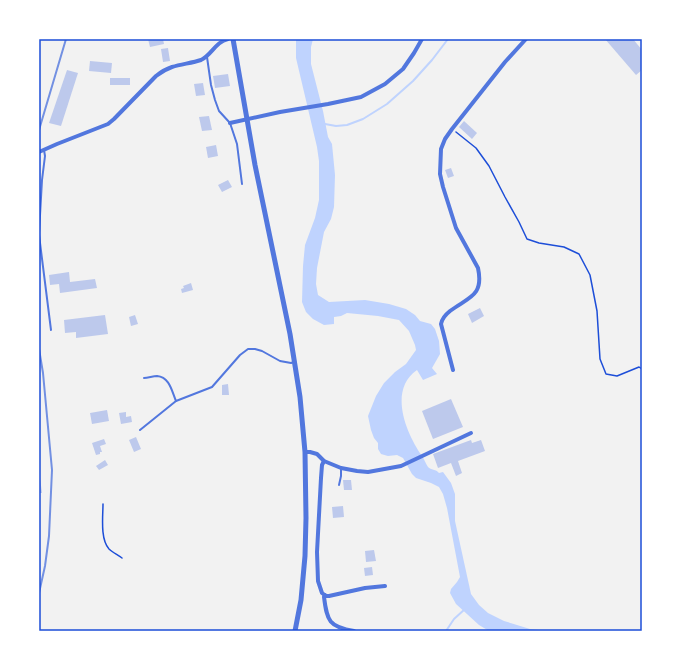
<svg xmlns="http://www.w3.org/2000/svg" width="681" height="670" font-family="'Alegreya Sans',sans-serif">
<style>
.water{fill:#bfd3fe}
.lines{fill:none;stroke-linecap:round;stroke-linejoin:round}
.stream{stroke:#bfd3fe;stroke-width:2}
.building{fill:#bdc9ec}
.path{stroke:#1d4ed8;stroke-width:1.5}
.service{stroke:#5277de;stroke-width:2}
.minor{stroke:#5277de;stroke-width:4}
.tertiary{stroke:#5277de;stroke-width:5}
.rail{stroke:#7290e2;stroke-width:2}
.neatline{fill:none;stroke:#1d4ed8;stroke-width:1.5}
</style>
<rect width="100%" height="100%" fill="#f2f2f2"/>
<path class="water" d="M296 39H313L311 47V64L323 111 328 137 332 144 335 175 334 207 331 219 324 232 317 268 316 284 318 295 329 302 365 300 389 304 406 309 415 315 420 321 431 324 435 329 439 341 440 354 432 368 437 374 423 380 417 370C388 390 406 433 422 456 424 459 426 464 428 467 431 470 436 469 439 473L443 472 451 483 455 494V521L471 594 479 605 488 613 504 621 530 629 546 631H489L479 625 456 604 450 593 451 589 457 582 460 577 447 508 443 494 439 487 431 483 416 478 412 474 403 458 397 455 388 456 381 454 378 449V443L374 438 371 430 368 416 376 396 384 383 395 372 406 364 416 350 415 345 409 331 399 320 378 316 347 313 341 316 334 317V324L324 325 313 319 306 312 302 302 303 266 305 245 315 218 319 200V161L317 147 296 58Z"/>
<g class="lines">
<g class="stream">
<polyline points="325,124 336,126 347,125 363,119 387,104 413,81 432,60 448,39"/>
<polyline points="446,631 454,619 465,609"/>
</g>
</g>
<g class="building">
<polygon points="148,39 163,39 164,44 150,47"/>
<polygon points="605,39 633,39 642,50 642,70 636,75"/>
<polygon points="168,48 170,61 163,62 161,49"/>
<polygon points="90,61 112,63 111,73 89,71"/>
<polygon points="67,70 78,73 61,126 49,123"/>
<polygon points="228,74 230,86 215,88 213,76"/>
<rect x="110" y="78" width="20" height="7"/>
<polygon points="203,83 205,95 196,96 194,84"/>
<polygon points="209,116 212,130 202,131 199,117"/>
<polygon points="464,121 477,133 472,139 459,127"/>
<polygon points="216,145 218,156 208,158 206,147"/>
<polygon points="451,168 454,176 448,178 445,170"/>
<polygon points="228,180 232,187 222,192 218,185"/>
<polygon points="69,272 70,282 95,279 97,288 60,293 59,284 50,285 49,275"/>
<polygon points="191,283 193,290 182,293 181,289 184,288 183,286"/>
<polygon points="480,308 484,316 472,323 468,314"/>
<polygon points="105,315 108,334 76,338 76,332 65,333 64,320"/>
<polygon points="135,315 138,324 131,326 129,317"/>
<polygon points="228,384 229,395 222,395 222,385"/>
<polygon points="451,399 463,427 433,439 422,411"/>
<polygon points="107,410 109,421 92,424 90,413"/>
<polygon points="126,412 126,417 131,416 132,422 121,424 119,413"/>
<polygon points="136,437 141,449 134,452 129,440"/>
<polygon points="104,439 106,444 100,446 102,452 100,452 100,454 96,455 92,443"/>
<polygon points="471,440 472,443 481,440 485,451 458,461 462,473 456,476 451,463 438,468 433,454"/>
<polygon points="105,460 108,465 99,470 96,466"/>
<polygon points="39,478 40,478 42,493 39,493"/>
<polygon points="343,480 351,480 352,490 344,490"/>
<polygon points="343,506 344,517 333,518 332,507"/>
<polygon points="374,550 376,561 366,562 365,551"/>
<polygon points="372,567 373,575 365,576 364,568"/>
</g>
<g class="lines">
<g class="path">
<polyline points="456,132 476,148 489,166 505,197 519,222 527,239 539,243 564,247 579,254 590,275 597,311 600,359 606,374 617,376 639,367 642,369"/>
<path d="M103 504C103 516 100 539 109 549 112 552 118 555 122 558"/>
</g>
<g class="service">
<polyline points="207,57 211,85 215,100 219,111 230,123 237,144 242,184"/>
<polyline points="39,233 42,180 45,156 44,150"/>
<polyline points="39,235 51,330"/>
<path d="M144 378C148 378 153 376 157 376 170 377 172 392 176 401"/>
<polyline points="140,430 176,401 212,387 240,355 248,349 255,349 262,351 280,361 291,363 294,362"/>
<polyline points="339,485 341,476 341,469"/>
</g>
<g class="minor">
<polyline points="230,123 280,112 328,104 361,97 385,84 403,69 414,53 422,39"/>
<path d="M39 152 57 144 108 124 114 119 156 76C161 72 166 69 172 67 182 64 192 63 201 60 212 55 215 42 228 39"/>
<path d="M453 370 441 324C442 318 445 315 450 311 469 297 484 296 478 268L456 228 443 187 440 174 441 149 445 139 452 129 505 62 526 39"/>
<polyline points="305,452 310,452 317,454 324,461 341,468 357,471 368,472 401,466 471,433"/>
<polyline points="324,461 322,465 321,478 317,552 318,581 322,593 326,596 329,596 365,588 385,586"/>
<path d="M325 595 324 597C327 621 329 627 354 631"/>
</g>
<polyline class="tertiary" points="233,39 255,165 290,334 300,397 305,452 306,518 305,556 301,600 295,631"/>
<g class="rail">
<polyline points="39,130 66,39"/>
<polyline points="39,349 43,373 52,470 49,536 45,566 39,593"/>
</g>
</g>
<rect width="681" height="670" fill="none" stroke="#ffffff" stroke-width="80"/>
<rect x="40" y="40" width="601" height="590" class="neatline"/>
</svg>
